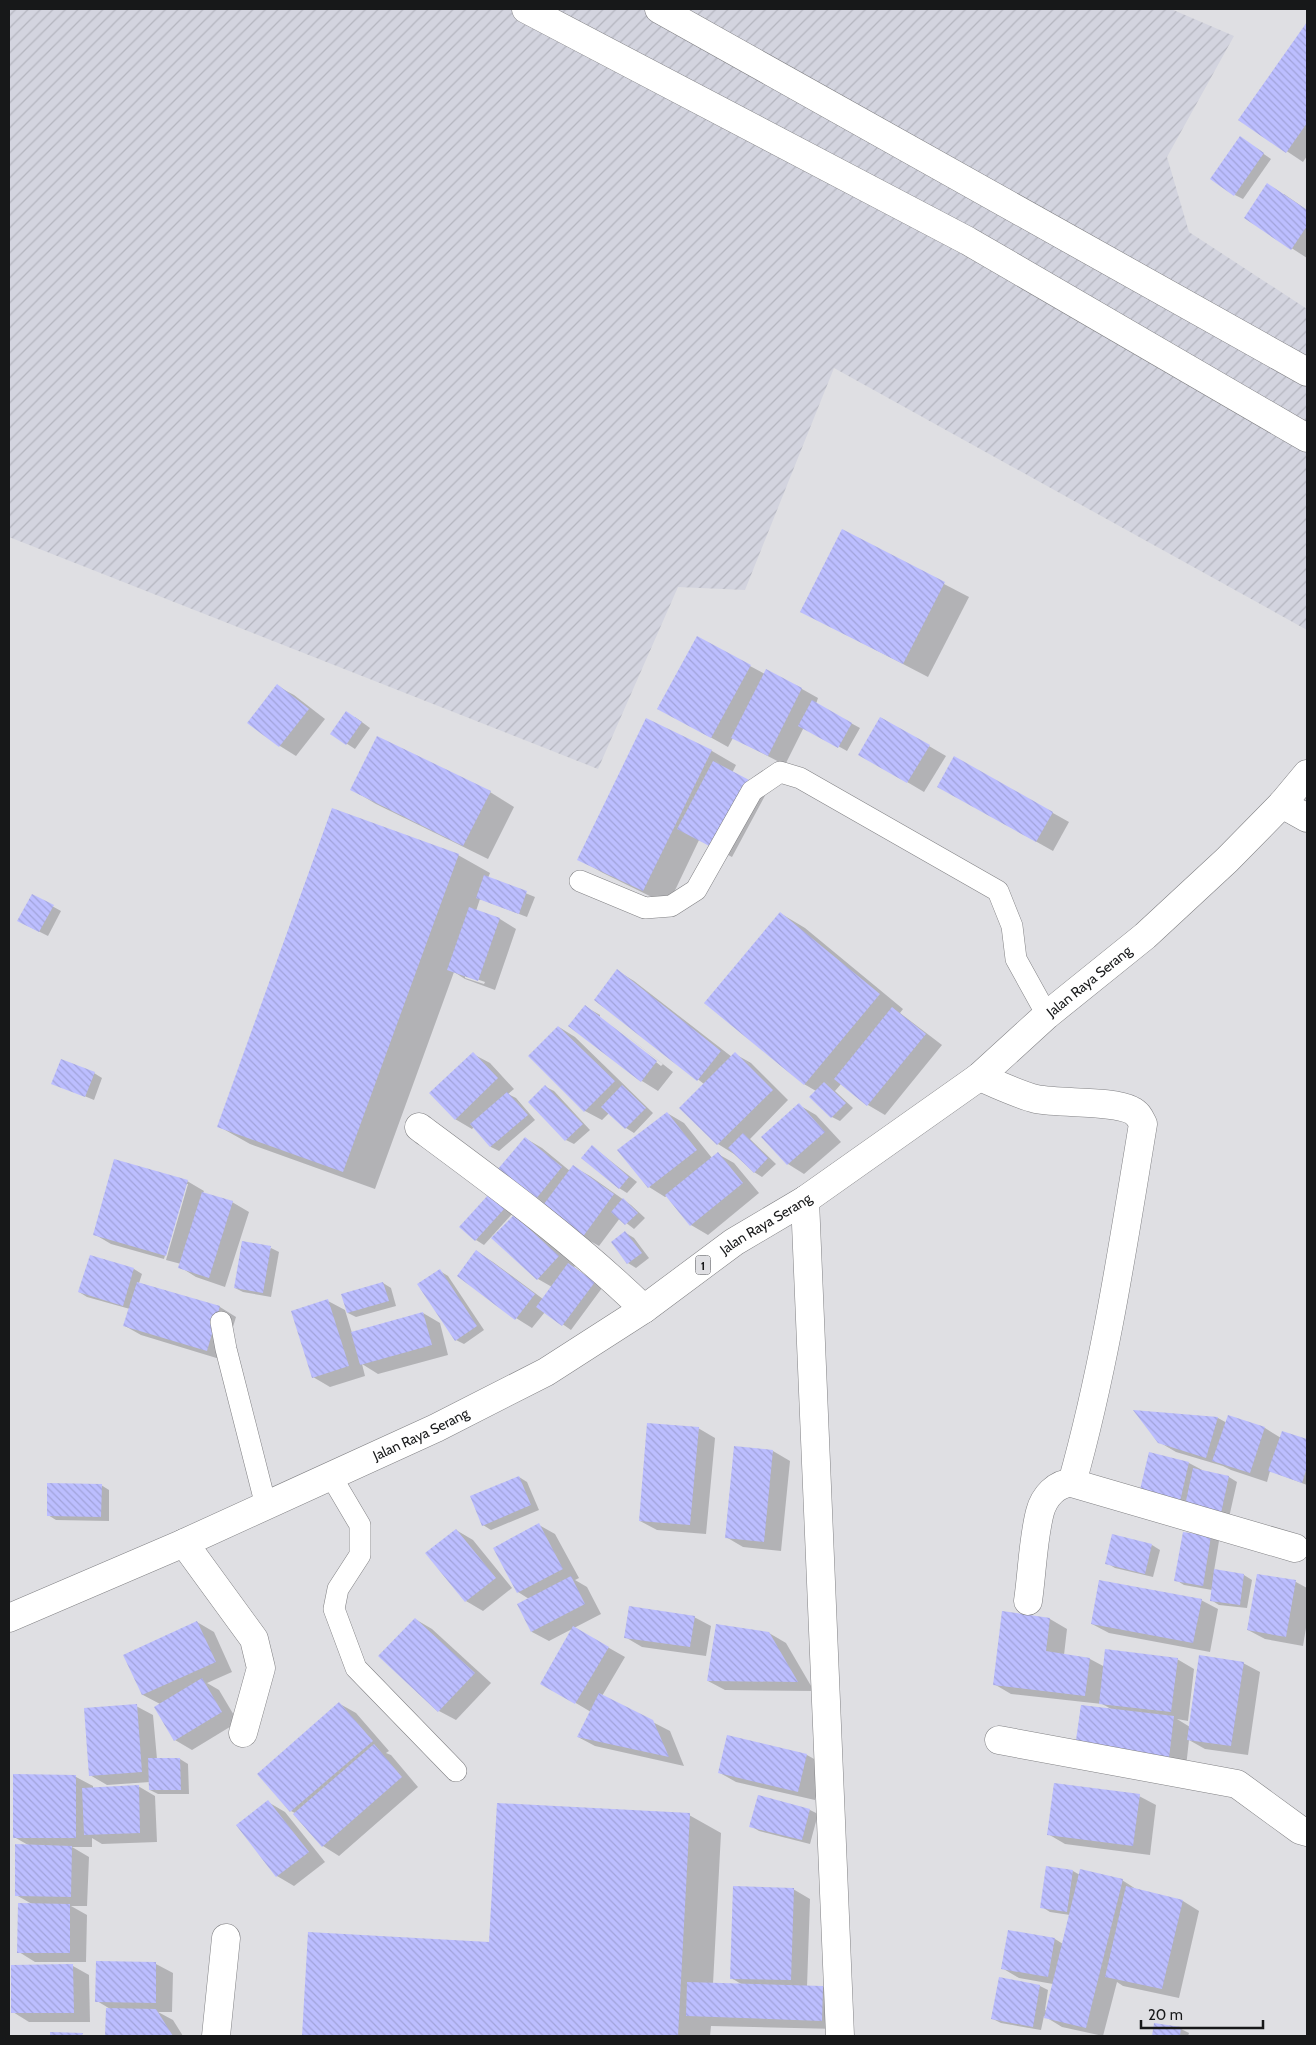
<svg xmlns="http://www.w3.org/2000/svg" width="1316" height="2045" font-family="Cabin,sans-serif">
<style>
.industrial{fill:url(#industrial-furrows)}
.shadow{fill:#0003;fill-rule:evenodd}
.building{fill:url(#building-back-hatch)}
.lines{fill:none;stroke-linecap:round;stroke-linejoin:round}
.service-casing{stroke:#818184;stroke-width:22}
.minor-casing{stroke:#818184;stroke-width:29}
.trunk-casing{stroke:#818184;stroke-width:29}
.service{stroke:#fff;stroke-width:21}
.minor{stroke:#fff;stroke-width:28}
.trunk{stroke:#fff;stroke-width:28}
.labels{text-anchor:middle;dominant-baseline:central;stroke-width:4;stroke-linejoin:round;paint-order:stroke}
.shield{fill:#dfdfe3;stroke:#535456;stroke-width:1}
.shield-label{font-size:12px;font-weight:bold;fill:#171819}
.street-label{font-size:14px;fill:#171819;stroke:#dfdfe3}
</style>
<defs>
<pattern id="industrial-furrows" width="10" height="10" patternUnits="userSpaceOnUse" patternTransform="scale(1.25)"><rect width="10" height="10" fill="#d3d4df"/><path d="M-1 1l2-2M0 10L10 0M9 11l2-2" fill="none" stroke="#b4b5bf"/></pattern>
<pattern id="building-back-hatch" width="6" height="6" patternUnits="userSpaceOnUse" patternTransform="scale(1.25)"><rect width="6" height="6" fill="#bcbeff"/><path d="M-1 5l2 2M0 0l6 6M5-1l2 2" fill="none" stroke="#a1a3da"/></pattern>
</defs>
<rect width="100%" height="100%" fill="#dfdfe3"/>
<polygon class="industrial" points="9,9 1171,9 1234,36 1167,157 1189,232 1307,309 1307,630 834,368 745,590 678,587 598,769 9,537"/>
<g class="shadow">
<polygon points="1307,24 1307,156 1303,162 1240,120"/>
<polygon points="1248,143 1271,159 1243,199 1235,195"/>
<polygon points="1284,194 1307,210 1307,258 1245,218"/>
<polygon points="842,531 969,597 928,677 801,611"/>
<polygon points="750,666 765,674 767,671 802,689 818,698 816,704 860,728 847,751 804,727 785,765 733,738 728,747 676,718"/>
<polygon points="277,686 294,695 325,719 296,756 280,746 249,723"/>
<polygon points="355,717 370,728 355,749 332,734"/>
<polygon points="881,718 946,756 924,792 860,754"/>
<polygon points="646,720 712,751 736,765 732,773 767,792 732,857 699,840 668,905 603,873 578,859"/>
<polygon points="955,758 1069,822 1053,851 955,796"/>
<polygon points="351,789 490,792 514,807 488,859 376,804"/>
<path d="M458 855 490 873 488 878 535 897 527 917 480 899 476 911 500 919 516 929 495 990 465 979 454 972 375 1189 250 1144 218 1126ZM465 975 485 982 484 984 465 978Z"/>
<polygon points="32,895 61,911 48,936 26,925"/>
<polygon points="780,913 805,928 903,1009 900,1013 942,1045 885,1115 868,1105 841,1084 835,1091 853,1108 840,1121 832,1117 816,1091 804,1084"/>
<polygon points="618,971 634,981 732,1057 735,1054 751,1063 788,1100 750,1139 776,1164 762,1177 754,1172 734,1154 718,1144 681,1108 704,1084 595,1000"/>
<polygon points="586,1007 600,1015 600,1018 661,1066 663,1064 600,1015 673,1072 658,1091 642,1081 570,1026"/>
<polygon points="559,1027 575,1037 653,1113 634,1133 626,1128 609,1113 602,1120 585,1111"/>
<polygon points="473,1054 490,1063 514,1089 508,1094 516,1098 535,1120 499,1151 491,1147 474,1127 472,1129 455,1119"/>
<polygon points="94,1073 102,1078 94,1100 53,1083"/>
<polygon points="546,1087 554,1091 590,1130 574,1144 566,1140"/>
<polygon points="799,1105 816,1115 841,1142 804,1174 788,1164"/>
<polygon points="667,1113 684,1123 712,1158 718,1154 734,1163 759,1193 708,1235 691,1225 667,1196 665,1197 649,1187"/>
<polygon points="525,1138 542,1148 570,1171 574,1167 590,1176 631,1205 645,1218 634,1229 620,1218 599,1246 583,1237 546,1205 535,1199"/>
<polygon points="592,1146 637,1182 627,1193 619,1188"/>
<polygon points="187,1181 204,1191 203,1193 232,1202 249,1212 225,1287 196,1277 180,1267 181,1264 166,1260 188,1184 185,1184 164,1259 111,1244 94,1234"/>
<polygon points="489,1195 513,1213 484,1245 476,1240"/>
<polygon points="514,1216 531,1226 575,1266 574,1267 602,1288 571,1330 545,1312 532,1328 516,1318 477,1252 493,1262 543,1299 552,1287 538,1279 493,1238"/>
<polygon points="626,1233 634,1238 649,1258 636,1268 628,1263"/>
<polygon points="271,1248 279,1252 271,1297 243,1292 235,1288"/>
<polygon points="134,1269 142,1274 139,1283 220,1307 236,1317 223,1360 141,1335 125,1326 130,1309 87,1297 79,1292"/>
<polygon points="440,1271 448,1276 484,1330 464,1344 456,1340"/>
<polygon points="383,1283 391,1288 396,1306 356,1317 348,1313 343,1295"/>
<polygon points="328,1301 345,1310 352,1333 423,1313 440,1323 448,1355 378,1374 362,1364 365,1376 330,1387 313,1377"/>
<polygon points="1136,1411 1218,1418 1227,1423 1229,1417 1265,1428 1281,1438 1283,1432 1307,1440 1307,1485 1270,1471 1267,1482 1231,1470 1223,1466 1176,1452 1159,1442"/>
<polygon points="698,1428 715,1438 706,1534 657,1530 640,1521"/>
<polygon points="773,1451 790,1461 781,1551 743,1547 726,1537"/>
<polygon points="1150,1454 1189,1463 1204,1471 1229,1477 1237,1482 1228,1522 1156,1507"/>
<polygon points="519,1477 527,1482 539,1510 491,1530 483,1525"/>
<polygon points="101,1485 109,1490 109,1521 56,1520 48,1515"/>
<polygon points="539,1525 555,1534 579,1578 575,1580 587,1587 601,1614 574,1628 625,1657 602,1696 670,1731 684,1766 595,1746 578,1737 591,1712 542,1683 574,1628 549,1641 532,1632 519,1605 529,1599 518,1592"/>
<polygon points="456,1530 473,1540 512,1588 483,1611 466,1601 427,1553"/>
<polygon points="1211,1537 1219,1541 1214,1571 1244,1575 1252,1580 1247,1608 1219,1605 1211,1600 1212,1590 1184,1585 1176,1580"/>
<polygon points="1152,1545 1160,1550 1153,1577 1115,1568 1107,1563"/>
<polygon points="1258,1575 1296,1582 1307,1588 1307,1622 1303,1646 1265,1639 1248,1630"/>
<polygon points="1201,1600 1218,1609 1210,1652 1109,1633 1092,1624"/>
<polygon points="1003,1613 1050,1619 1067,1629 1064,1655 1090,1659 1105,1667 1177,1659 1194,1669 1188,1721 1177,1719 1190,1727 1243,1663 1260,1672 1248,1755 1205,1749 1189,1740 1186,1767 1094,1756 1113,1710 1102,1704 1011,1694 994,1684"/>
<polygon points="694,1617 711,1626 706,1656 642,1647 625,1637"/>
<polygon points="415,1619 432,1629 491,1683 456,1720 439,1711"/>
<polygon points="197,1622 214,1632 232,1672 207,1683 219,1690 238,1722 192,1750 175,1740 160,1704 143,1695 125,1655"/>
<polygon points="769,1633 786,1643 814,1691 725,1690 708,1681"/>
<polygon points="340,1704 356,1713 389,1751 386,1753 391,1755 418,1787 339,1856 323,1846 295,1813 291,1811"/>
<polygon points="136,1706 153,1715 157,1759 180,1759 188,1764 189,1794 158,1794 150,1790 150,1782 107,1785 90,1775"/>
<polygon points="807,1755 823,1764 815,1800 736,1782 720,1773"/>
<polygon points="15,1775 76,1777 93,1786 93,1788 138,1786 155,1796 157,1842 102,1844 92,1838 92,1847 72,1847 89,1857 87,1906 71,1906 87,1915 86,1962 35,1962 19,1952 32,1904 16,1895 30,1846 14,1837"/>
<polygon points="1139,1796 1156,1805 1150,1855 1065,1844 1048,1834"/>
<polygon points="758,1797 810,1810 818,1814 810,1844 759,1831 751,1826"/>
<polygon points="268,1802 285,1812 325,1862 294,1886 277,1876"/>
<polygon points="689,1815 721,1833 713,1984 743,1985 731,1978 793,1889 810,1899 807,1987 823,1987 840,1997 838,2029 711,2026 710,2036 303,2036 309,1934 490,1943"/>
<polygon points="1047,1868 1073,1871 1080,1875 1122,1880 1139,1891 1183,1901 1199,1911 1179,1998 1123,1986 1117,1982 1103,2036 1062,2027 1044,2016 1041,2030 1001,2023 993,2019 1040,1986 1048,1990 1045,2010 1047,2011 1053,1984 1019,1978 1002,1968 1055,1939 1063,1944 1070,1915 1050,1912 1042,1907"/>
<polygon points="97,1962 156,1964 173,1973 172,2012 158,2012 173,2020 183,2036 106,2036 107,2010 112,2010 97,2001"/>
<polygon points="73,1966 89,1975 90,2022 29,2022 13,2012"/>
<polygon points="1155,2025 1181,2029 1189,2033 1188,2036 1153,2036"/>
</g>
<g class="building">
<polygon points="1307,22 1307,123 1286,153 1238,120"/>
<polygon points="1240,136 1264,153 1234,196 1210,179"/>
<polygon points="1267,183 1307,210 1307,226 1291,250 1244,218"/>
<polygon points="842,529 945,582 903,664 800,612"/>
<polygon points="697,636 751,665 711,738 657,709"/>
<polygon points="766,669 802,688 768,756 731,738"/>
<polygon points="277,684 309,709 279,747 247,723"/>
<polygon points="812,700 852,723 838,748 798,726"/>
<polygon points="346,711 362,722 346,745 330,734"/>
<polygon points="880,717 930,745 907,783 858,755"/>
<polygon points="646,718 712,750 643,891 577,860"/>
<polygon points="377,736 491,791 463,846 350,790"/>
<polygon points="954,756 1053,812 1036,842 937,787"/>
<polygon points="713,761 751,781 715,849 677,829"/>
<polygon points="332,808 459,854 343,1172 217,1127"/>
<polygon points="484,875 527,891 519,914 476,898"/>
<polygon points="32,894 54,905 39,932 17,921"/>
<polygon points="469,907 500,918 478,981 447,970"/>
<polygon points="780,912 880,994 804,1085 704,1003"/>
<polygon points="617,969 721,1051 697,1081 594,1000"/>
<polygon points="585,1005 657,1061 641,1082 568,1026"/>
<polygon points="892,1007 926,1034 867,1106 834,1079"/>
<polygon points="558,1026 615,1081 584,1112 528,1056"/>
<polygon points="473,1052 498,1078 455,1120 429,1093"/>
<polygon points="735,1052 773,1090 717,1145 679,1108"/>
<polygon points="61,1059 95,1072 85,1097 51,1084"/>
<polygon points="824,1082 846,1103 831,1118 809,1097"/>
<polygon points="545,1085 583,1124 565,1141 528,1102"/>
<polygon points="622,1085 646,1108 625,1129 601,1107"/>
<polygon points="507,1092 528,1115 490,1147 470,1124"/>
<polygon points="799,1103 825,1132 787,1165 761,1137"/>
<polygon points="667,1112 697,1150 648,1188 617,1150"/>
<polygon points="743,1133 768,1158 754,1173 728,1148"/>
<polygon points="525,1137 562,1167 535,1200 498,1169"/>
<polygon points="592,1145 629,1177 619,1189 581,1158"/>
<polygon points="718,1152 743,1183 690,1226 665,1195"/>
<polygon points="114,1159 188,1180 166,1256 93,1235"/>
<polygon points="573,1165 614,1194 582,1238 541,1208"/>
<polygon points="202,1192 233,1201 209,1278 178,1268"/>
<polygon points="489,1194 505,1208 475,1241 459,1227"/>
<polygon points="623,1198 638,1213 625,1225 611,1212"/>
<polygon points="514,1215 559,1256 537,1280 491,1238"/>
<polygon points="625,1231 642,1253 627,1264 611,1242"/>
<polygon points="242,1241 271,1246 263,1293 234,1288"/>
<polygon points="476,1250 535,1294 515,1320 457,1276"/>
<polygon points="90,1255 134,1268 123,1306 78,1292"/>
<polygon points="568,1263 595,1282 562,1326 536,1307"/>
<polygon points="440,1269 477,1326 455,1341 417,1284"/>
<polygon points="137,1282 220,1306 207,1351 123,1326"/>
<polygon points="383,1282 389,1301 347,1313 341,1294"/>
<polygon points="328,1299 349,1366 312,1378 291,1311"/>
<polygon points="423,1312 432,1345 360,1365 351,1332"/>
<polygon points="1133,1410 1218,1417 1206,1458 1158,1443"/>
<polygon points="1228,1415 1265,1427 1250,1473 1212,1461"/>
<polygon points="647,1423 699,1427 690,1525 639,1521"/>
<polygon points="1282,1431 1307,1439 1307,1467 1302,1483 1268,1471"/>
<polygon points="734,1446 773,1450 764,1542 725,1538"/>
<polygon points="1149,1452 1189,1462 1179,1506 1138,1498"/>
<polygon points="1193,1468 1229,1476 1220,1518 1184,1510"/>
<polygon points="519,1476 531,1505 482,1526 470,1496"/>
<polygon points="47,1483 102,1484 101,1517 47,1516"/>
<polygon points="539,1523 563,1569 517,1593 493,1548"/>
<polygon points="456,1529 496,1578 465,1602 425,1553"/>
<polygon points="1183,1532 1211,1536 1203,1586 1174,1581"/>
<polygon points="1112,1534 1152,1544 1145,1574 1105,1564"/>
<polygon points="1214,1569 1244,1574 1240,1605 1210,1601"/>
<polygon points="1257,1574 1296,1580 1286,1637 1247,1630"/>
<polygon points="571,1576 585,1604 531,1632 517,1604"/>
<polygon points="1099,1580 1202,1599 1193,1643 1091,1624"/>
<polygon points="629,1606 695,1616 690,1647 624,1638"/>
<polygon points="1002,1611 1050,1618 1046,1651 1090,1658 1085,1696 993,1685"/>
<polygon points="415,1618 475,1673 438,1712 378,1656"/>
<polygon points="197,1621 216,1662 142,1695 123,1655"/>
<polygon points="716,1624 769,1632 798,1682 707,1681"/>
<polygon points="573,1626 609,1647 575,1704 540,1684"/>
<polygon points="1105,1649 1178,1658 1171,1712 1099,1704"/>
<polygon points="1199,1655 1244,1662 1231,1746 1187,1740"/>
<polygon points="202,1678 222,1712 174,1741 154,1707"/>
<polygon points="599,1693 653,1720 669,1757 577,1737"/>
<polygon points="339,1702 373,1741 290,1812 257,1774"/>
<polygon points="137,1704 142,1772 89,1776 84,1708"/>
<polygon points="1081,1705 1174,1716 1169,1758 1075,1747"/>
<polygon points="727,1735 807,1754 798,1792 718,1773"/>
<polygon points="374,1744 402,1777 322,1847 293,1814"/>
<polygon points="148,1758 180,1758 181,1790 149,1790"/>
<polygon points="13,1774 76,1775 76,1838 13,1838"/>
<polygon points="1054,1783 1140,1794 1133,1846 1047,1835"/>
<polygon points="139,1785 140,1833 84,1835 82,1788"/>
<polygon points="758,1795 810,1809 802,1840 749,1827"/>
<polygon points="268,1800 309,1852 276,1877 236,1825"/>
<polygon points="497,1803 690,1813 678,2036 302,2036 308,1932 489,1942"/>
<polygon points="15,1844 72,1846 71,1897 15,1896"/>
<polygon points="1046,1866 1073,1870 1067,1912 1040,1908"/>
<polygon points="1080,1869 1123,1879 1086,2028 1044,2018"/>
<polygon points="733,1886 794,1888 791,1980 730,1979"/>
<polygon points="1126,1886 1183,1900 1162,1989 1105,1977"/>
<polygon points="18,1903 70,1904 70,1953 17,1953"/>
<polygon points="1008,1930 1055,1938 1048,1977 1001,1969"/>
<polygon points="96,1961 156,1962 156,2003 95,2002"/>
<polygon points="73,1964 74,2013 11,2013 11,1965"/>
<polygon points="999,1977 1040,1985 1033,2027 991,2019"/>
<polygon points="687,1982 823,1986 822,2021 686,2016"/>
<polygon points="106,2008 156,2009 173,2036 105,2036"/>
<polygon points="1154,2023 1181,2027 1180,2036 1152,2036"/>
<polygon points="50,2032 83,2033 82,2036 50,2036"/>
</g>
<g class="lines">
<g class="service-casing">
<g id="service">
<polyline points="580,881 645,908 671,906 696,890 752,791 780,772 800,778 998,891 1012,926 1016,959 1047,1015"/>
<polyline points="221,1322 226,1349 266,1506"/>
<polyline points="331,1476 360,1525 360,1555 338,1589 334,1609 356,1668 456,1771"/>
</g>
</g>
<g class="minor-casing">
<g id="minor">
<polyline points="526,9 968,241 1307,438"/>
<polyline points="659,9 1307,372"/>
<polyline points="1282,804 1307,818"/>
<path d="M979 1077C997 1084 1017 1094 1036 1099 1061 1104 1112 1100 1131 1110 1138 1113 1140 1118 1143 1124 1123 1245 1105 1366 1072 1483 1056 1483 1044 1497 1040 1512 1033 1538 1032 1574 1028 1601"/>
<path d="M419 1127C496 1184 574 1241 644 1309"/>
<polyline points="805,1200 840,2036"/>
<polyline points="1072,1483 1295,1548"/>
<polyline points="184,1543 254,1639 261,1668 243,1733"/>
<polyline points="999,1740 1237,1784 1300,1830 1307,1832"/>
<polyline points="216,2036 226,1938"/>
</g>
</g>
<g class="trunk-casing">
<g id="trunk">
<path id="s1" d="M9 1618 184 1543 436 1428 546 1372 644 1309 734 1242 805 1200 979 1077 1047 1015 1145 936 1227 860 1282 804 1307 774"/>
</g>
</g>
<use href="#service" class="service"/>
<use href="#minor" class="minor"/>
<use href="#trunk" class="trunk"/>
</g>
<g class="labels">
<rect class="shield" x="695.5" y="1255.5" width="15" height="19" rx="4"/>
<g class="shield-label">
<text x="703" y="1265">1</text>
</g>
<g class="street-label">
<text stroke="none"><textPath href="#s1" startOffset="1261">Jalan Raya Serang</textPath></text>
<text stroke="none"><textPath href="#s1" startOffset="856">Jalan Raya Serang</textPath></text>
<text stroke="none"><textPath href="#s1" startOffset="451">Jalan Raya Serang</textPath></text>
</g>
</g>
<rect width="1316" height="2045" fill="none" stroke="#171819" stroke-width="20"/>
<path d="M1141 2020v8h122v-8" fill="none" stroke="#171819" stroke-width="2.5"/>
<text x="1148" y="2020" font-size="15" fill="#171819" stroke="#dfdfe3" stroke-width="4" paint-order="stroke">20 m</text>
</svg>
